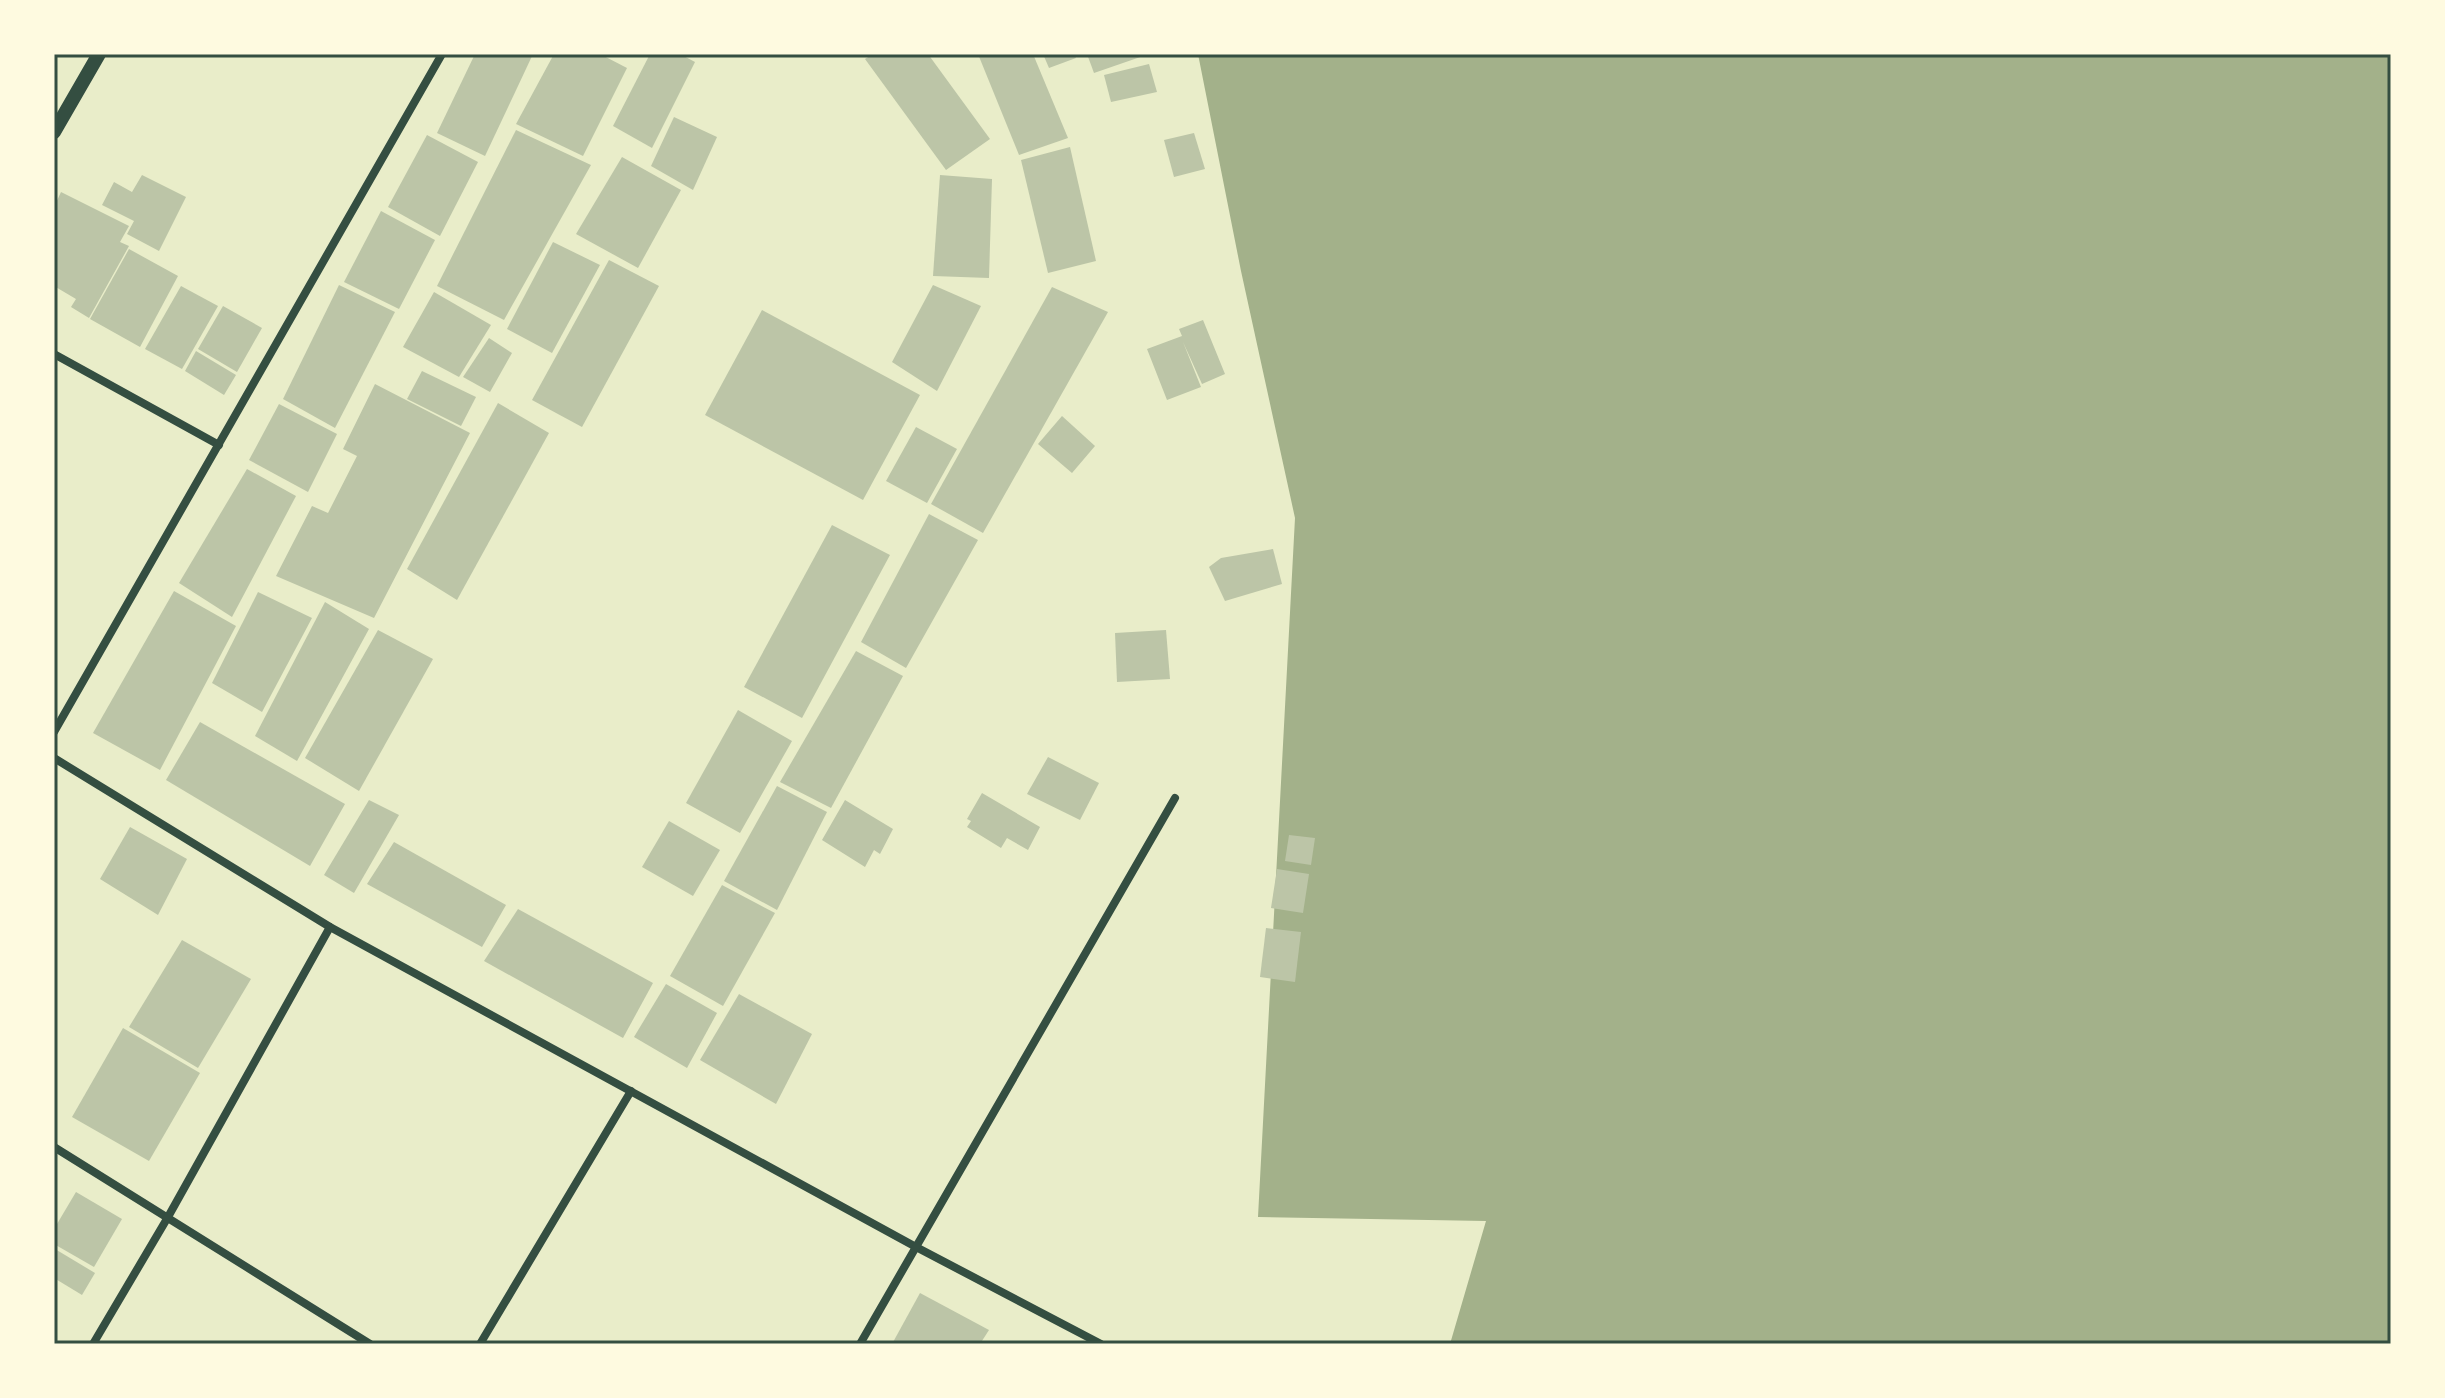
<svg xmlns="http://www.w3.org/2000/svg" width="2445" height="1398" font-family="'Fira Sans',sans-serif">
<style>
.water{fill:#a3b18a}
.building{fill:#bcc5a7}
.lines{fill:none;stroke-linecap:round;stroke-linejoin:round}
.minor{stroke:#344e41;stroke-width:8}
.tertiary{stroke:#344e41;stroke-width:14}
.neatline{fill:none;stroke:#344e41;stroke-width:3}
</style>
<rect width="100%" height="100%" fill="#e9edc9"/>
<polygon class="water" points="1198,54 2391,54 2391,1344 1450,1344 1486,1221 1258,1217 1295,518 1241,271"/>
<g class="building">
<polygon points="475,54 533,54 485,156 437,133"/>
<polygon points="554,54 600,54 627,68 583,156 516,124"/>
<polygon points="650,54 680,54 695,62 652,148 613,126"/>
<polygon points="873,54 928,54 990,139 946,170 865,59"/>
<polygon points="978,54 1033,54 1068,138 1019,155"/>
<polygon points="1043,54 1074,54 1076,58 1049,68"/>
<polygon points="1087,54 1149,54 1094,73"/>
<polygon points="1149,64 1157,92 1111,102 1104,75"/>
<polygon points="674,117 717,137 693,190 651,166"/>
<polygon points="516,130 591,165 504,320 437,286"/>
<polygon points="1194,133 1205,169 1174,177 1164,140"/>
<polygon points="427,135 478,162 440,236 388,207"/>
<polygon points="1070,147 1096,261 1048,273 1021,160"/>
<polygon points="622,157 681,190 638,268 576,234"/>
<polygon points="142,175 186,197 159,251 127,234 134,221 102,205 114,182 132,192"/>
<polygon points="940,175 992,179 989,278 933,276"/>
<polygon points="61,192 129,226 120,242 129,246 89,318 71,307 76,299 54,286 54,207"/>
<polygon points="381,211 435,240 399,309 344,282"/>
<polygon points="553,242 600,265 552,353 507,329"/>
<polygon points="129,249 178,276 140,347 90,319"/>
<polygon points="609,260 659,286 582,427 532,400"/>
<polygon points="339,285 395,312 335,428 283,399"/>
<polygon points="933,285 981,306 937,391 892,362"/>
<polygon points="181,286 218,306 182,369 145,349"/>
<polygon points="1052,287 1108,312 983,533 931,504"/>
<polygon points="434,292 491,325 459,377 403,347"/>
<polygon points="223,306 262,328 237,372 198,349"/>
<polygon points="762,310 920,395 863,500 705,415"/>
<polygon points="1203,320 1225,374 1202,384 1183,342 1201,387 1167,400 1147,349 1182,336 1179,329"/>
<polygon points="489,338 512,353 490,392 463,377"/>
<polygon points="196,351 236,375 224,395 185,371"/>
<polygon points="422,371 476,397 461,426 407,399"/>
<polygon points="375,384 470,433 374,618 276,576 312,506 328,513 357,456 343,449"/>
<polygon points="498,403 549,433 457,600 407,569"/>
<polygon points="279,404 337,434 308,492 249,460"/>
<polygon points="1062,416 1095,446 1072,473 1038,444"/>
<polygon points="916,427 957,449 927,503 886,481"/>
<polygon points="247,469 296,496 232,617 179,583"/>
<polygon points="929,514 978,540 906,668 861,642"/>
<polygon points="832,525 890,555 802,718 744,687"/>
<polygon points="1273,549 1282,584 1225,601 1209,567 1221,558"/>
<polygon points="174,591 236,626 160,770 93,733"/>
<polygon points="258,592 312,618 262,712 212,683"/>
<polygon points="325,602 369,629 297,761 255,736"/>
<polygon points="378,630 433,659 359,791 305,758"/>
<polygon points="1166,630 1170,679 1117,682 1115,633"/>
<polygon points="856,651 903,676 831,808 780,782"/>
<polygon points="738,710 792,741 740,833 686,803"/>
<polygon points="200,722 345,804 310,866 166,780"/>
<polygon points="1048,757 1099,783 1080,820 1027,794"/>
<polygon points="777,786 827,812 777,910 724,881"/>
<polygon points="982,793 1040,827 1028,850 1007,838 1001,848 967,827 971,821 967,819"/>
<polygon points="369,800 399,815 354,893 324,875"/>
<polygon points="845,800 893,829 880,854 874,850 865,867 822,840"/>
<polygon points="669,821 720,850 693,896 642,867"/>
<polygon points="130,827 187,859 158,915 100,879"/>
<polygon points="1289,835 1315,838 1311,865 1285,861"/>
<polygon points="394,842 506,905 482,947 367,884"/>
<polygon points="1277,869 1309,874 1303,913 1271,908"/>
<polygon points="722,885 775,913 723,1006 670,976"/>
<polygon points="518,909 653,983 623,1038 484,961"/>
<polygon points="1266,928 1301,932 1295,982 1260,977"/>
<polygon points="182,940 251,979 198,1068 129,1027"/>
<polygon points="666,984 717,1013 687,1068 634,1037"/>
<polygon points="739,994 812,1034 776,1104 700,1060"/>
<polygon points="123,1028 200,1073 149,1161 72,1117"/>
<polygon points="76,1192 122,1219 94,1267 54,1244 54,1229"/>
<polygon points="55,1249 95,1273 82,1295 54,1278"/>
<polygon points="920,1293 989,1330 980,1344 892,1344"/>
</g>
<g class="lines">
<g class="minor">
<polyline points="54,354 219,445"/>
<polyline points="54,732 442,54"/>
<polyline points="54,758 330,927 916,1247 1101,1344"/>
<polyline points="54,1147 370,1344"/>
<polyline points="93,1344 168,1217 330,927"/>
<polyline points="480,1344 631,1091"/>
<polyline points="860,1344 1175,798"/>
</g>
<polyline class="tertiary" points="54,132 99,54"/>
</g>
<rect width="2445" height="1398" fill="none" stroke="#fefae0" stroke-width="112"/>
<rect x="56" y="56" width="2333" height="1286" class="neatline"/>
</svg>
